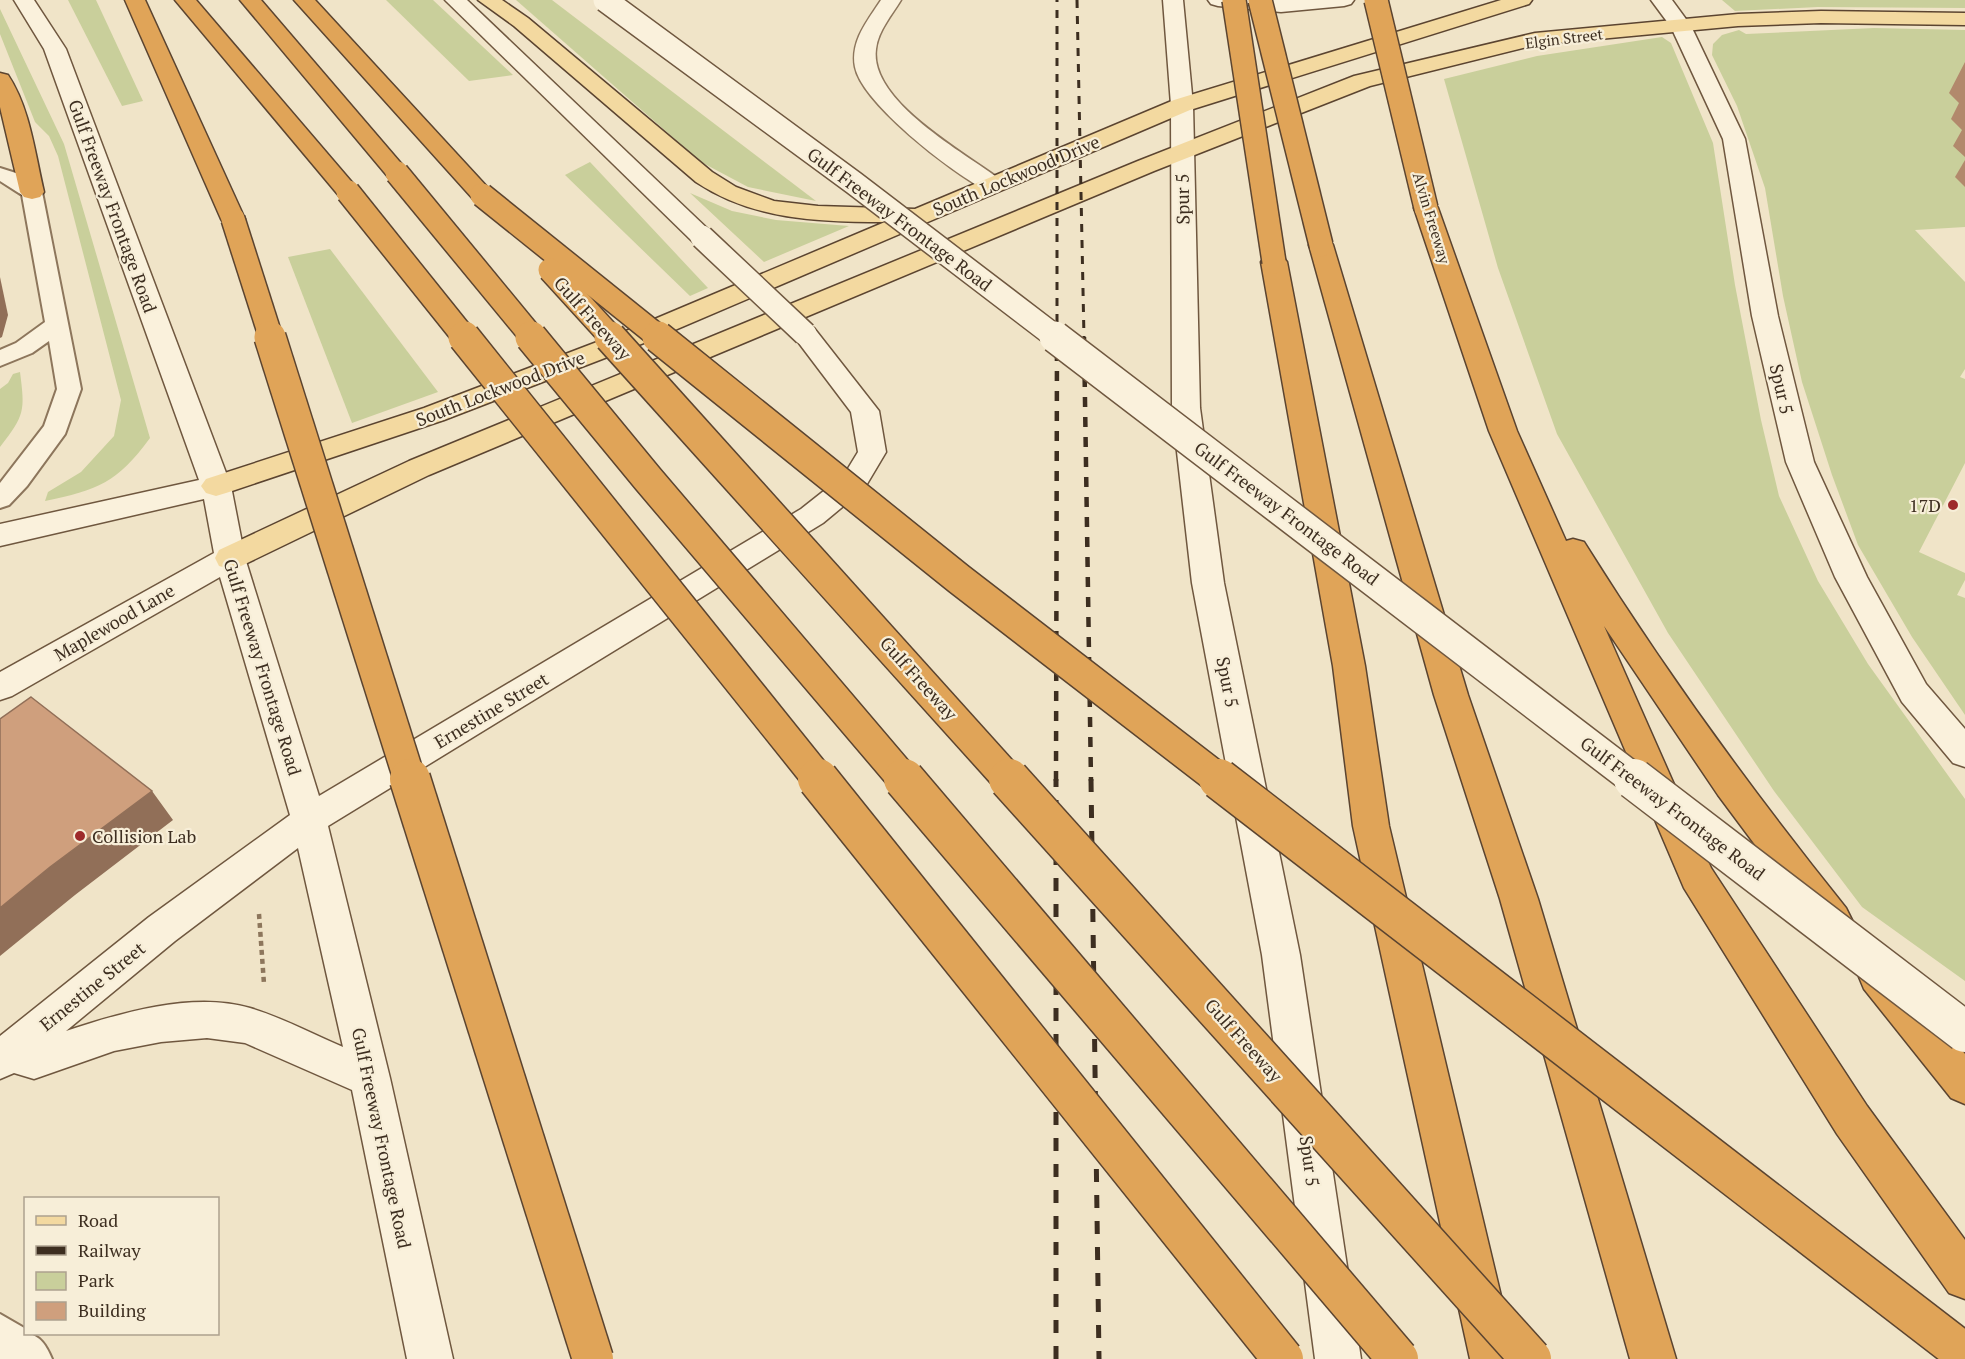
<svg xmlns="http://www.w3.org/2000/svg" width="1965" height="1359" font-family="'PT Serif',serif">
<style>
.green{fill:#c9cf9b}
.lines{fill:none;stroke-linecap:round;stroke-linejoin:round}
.service-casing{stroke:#8d765c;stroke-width:4}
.minor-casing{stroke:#8d765c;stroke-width:3}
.secondary-casing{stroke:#6f573f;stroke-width:3}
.primary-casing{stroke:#5b4430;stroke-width:3}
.motorway-casing{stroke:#5b4430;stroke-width:3}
.path{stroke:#8d765c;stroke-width:4.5;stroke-dasharray:5 4;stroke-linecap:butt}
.service{fill:#faf1dc;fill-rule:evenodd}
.minor{fill:#faf1dc;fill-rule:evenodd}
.secondary{fill:#faf1dc;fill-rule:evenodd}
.primary{fill:#f3d9a0;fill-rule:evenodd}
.motorway{fill:#e0a458;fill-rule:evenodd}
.rail-far2{stroke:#3d2e20;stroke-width:3;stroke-dasharray:8 8;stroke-linecap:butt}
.rail-far1{stroke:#3d2e20;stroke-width:4.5;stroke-dasharray:10 10;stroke-linecap:butt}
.rail{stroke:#3d2e20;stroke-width:5;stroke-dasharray:13 13;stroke-linecap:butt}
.secondary-bridge-far2-casing{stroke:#6f573f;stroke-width:26;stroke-linecap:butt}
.secondary-bridge-far1-casing{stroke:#6f573f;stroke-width:34;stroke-linecap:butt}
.secondary-bridge-casing{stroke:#6f573f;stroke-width:43;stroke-linecap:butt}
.motorway-bridge-far2-casing{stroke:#5b4430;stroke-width:26;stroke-linecap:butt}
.motorway-bridge-far1-casing{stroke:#5b4430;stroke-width:34;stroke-linecap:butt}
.motorway-bridge-casing{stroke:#5b4430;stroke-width:43;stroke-linecap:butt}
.secondary-bridge-far2{stroke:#faf1dc;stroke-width:23}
.secondary-bridge-far1{stroke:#faf1dc;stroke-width:31}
.secondary-bridge{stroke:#faf1dc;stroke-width:40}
.motorway-bridge-far2{stroke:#e0a458;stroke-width:23}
.motorway-bridge-far1{stroke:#e0a458;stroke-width:31}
.motorway-bridge{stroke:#e0a458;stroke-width:40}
.wall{fill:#b2896c}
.shaded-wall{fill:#916f58}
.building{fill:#cf9f7d;stroke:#916f58;stroke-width:1.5}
.poi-dot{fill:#9e2a2b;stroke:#f7eed8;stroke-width:2}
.labels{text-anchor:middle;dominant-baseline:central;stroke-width:4.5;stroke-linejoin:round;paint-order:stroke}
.far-street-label{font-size:15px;fill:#3d2e20;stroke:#f7eed8}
.street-label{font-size:18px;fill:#3d2e20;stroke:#f7eed8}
.poi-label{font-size:18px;fill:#3d2e20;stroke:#f7eed8;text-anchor:end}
</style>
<rect width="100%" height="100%" fill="#f0e4c8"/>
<g class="green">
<polygon points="68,0 96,0 143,101 122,106"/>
<polygon points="386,0 433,0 513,75 469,81"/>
<polygon points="516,0 552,0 816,201 748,187 701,162"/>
<polygon points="1722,0 1965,0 1965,8 1818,7 1735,11"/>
<path d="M0 9 64 144 150 438C117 483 98 490 45 501L48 492 81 472 114 436 121 400 58 156 49 136 35 122 0 34Z"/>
<polygon points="1874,28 1965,30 1965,227 1915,230 1965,282 1965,369 1960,377 1965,379 1965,463 1919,552 1965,573 1965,580 1957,595 1965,598 1965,715 1912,637 1858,545 1832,475 1802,382 1783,296 1765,188 1737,106 1712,55 1713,44 1722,35 1739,30 1746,34"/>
<polygon points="1662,37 1671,43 1713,143 1735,285 1761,420 1779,496 1818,581 1868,664 1965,799 1965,981 1862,907 1774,791 1668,633 1557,434 1498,268 1444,79 1537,56"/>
<polygon points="590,162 708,288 690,296 565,175"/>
<polygon points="690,193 732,211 776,220 849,226 764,262"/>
<polygon points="330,249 438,392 352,423 288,257"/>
<path d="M20 372C25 411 25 415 0 447V389L8 383 13 374Z"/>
</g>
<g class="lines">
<g class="service-casing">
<g id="service">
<polygon points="0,168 19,174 42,192 81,389 65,434 27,486 9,505 0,508 0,483 44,426 57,389 49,341 32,353 0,366 0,350 16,343 45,322 22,195 0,181"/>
<path d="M0 1314 26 1329V1334C40 1334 47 1347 52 1359H0Z"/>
</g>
</g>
<g class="minor-casing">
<path id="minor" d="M881 0H901C892 15 878 31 876 49 869 101 965 153 1001 180L1005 185 1001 190C995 192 990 193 984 189 951 172 862 103 855 67 850 41 868 20 881 0Z"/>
</g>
<g class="secondary-casing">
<g id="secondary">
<path d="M14 0H34L66 49 231 486 245 558 319 796 801 509 844 475 858 452 851 412 792 334 796 328 805 326 814 328 879 411 886 452 864 489 823 523 328 826 390 1078 453 1359H407L352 1090 245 1043 207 1038 161 1042 114 1051 34 1079 14 1073 0 1079V1036L149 917 290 815 220 577 12 696 0 700V672L214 553 204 499 0 546V524L199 480 44 49ZM298 848 343 1047C312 1034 281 1017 250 1008 193 991 120 1013 66 1031L175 941Z"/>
<polygon points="445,0 467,0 711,232 714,237 711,242 702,244 693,242"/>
<polygon points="1163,0 1183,0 1193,105 1200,408 1224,583 1300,955 1361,1359 1315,1359 1262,955 1192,583 1172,408 1171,105"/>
<polygon points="1208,0 1354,0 1351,4 1344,6 1281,12 1218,6 1211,4"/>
<polygon points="1651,0 1672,0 1691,26 1745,139 1778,316 1814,462 1867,577 1926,684 1965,729 1965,767 1953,763 1902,702 1835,577 1786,462 1752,316 1723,139 1671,27"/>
</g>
</g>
<g class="primary-casing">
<g id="primary">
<path d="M478 0H502L528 18 712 172 736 187 774 201 818 206 915 209 1174 100 1501 0H1532L1529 4 1190 110 649 341 444 420 226 493 216 496 206 493 201 486 206 479 424 408 631 329 885 222C818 222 753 220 696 182L514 26Z"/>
<polygon points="1821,11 1965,13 1965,25 1821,23 1738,26 1535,45 1370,86 1154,171 429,475 241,566 230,569 219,566 215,558 219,550 409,461 1138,161 1354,76 1535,33 1738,14"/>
</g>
</g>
<g class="motorway-casing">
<g id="motorway">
<polygon points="125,0 145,0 245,219 242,224 233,226 224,224 221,219"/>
<polygon points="175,0 196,0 356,187 360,192 356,197 348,199 340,197"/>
<polygon points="240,0 261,0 405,168 409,173 405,178 389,178"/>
<polygon points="294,0 315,0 490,190 494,195 490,200 482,202 474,200"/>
<path d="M0 73 8 75C30 108 35 154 44 192L40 197 32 199 24 197 20 192 0 107Z"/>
<path d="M1426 201 1435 203 1438 208 1517 431 1566 541 1573 539 1584 542C1664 670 1752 791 1846 908L1852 920 1846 932 1833 936 1820 932 1718 795 1604 626 1711 868 1867 1106 1965 1240V1299L1949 1293 1837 1134 1684 888 1489 431 1414 208 1417 203Z"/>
<polygon points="1321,238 1330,240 1333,245 1468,695 1538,899 1676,1359 1630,1359 1500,899 1434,695 1309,245 1312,240"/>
<polygon points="1274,254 1283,257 1287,262 1365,666 1389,826 1516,1359 1470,1359 1353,826 1333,666 1261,262 1265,257"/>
<polygon points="1878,960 1892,965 1965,1054 1965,1104 1951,1098 1864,989 1859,977 1864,965"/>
</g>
</g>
<polyline class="path" points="259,914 264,984"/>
<use href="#service" class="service"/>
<use href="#minor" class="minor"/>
<use href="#secondary" class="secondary"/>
<use href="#primary" class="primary"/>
<use href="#motorway" class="motorway"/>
<g class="rail-far2">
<polyline points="1077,0 1084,338"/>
<polyline points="1057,338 1057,0"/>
</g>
<g class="rail-far1">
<polyline points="1084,337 1091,781"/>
<polyline points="1056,781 1057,337"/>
</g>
<g class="rail">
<polyline points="1091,779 1099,1359"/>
<polyline points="1056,1359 1056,779"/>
</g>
<g class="secondary-bridge-far2-casing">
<g id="secondary-bridge-far2">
<polyline points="605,0 854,183 1057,338"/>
<polyline points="702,237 805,334"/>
</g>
</g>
<g class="secondary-bridge-far1-casing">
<polyline id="secondary-bridge-far1" points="1055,337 1636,781"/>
</g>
<g class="secondary-bridge-casing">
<polyline id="secondary-bridge" points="1634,779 1965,1032"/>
</g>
<g class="motorway-bridge-far2-casing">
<g id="motorway-bridge-far2">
<polyline points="1234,0 1274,262"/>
<polyline points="1260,0 1321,245"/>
<polyline points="1376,0 1426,208"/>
<polyline points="397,173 533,338"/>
<polyline points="348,192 465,338"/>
<polyline points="482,195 660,338"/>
<polyline points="233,219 271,338"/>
<polyline points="550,270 612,338"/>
</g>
</g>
<g class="motorway-bridge-far1-casing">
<g id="motorway-bridge-far1">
<polyline points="270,337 410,781"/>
<polyline points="464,337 820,781"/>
<polyline points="531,337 648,479 905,781"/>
<polyline points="610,337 1010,781"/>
<polyline points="658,337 959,579 1221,781"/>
</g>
</g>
<g class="motorway-bridge-casing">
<g id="motorway-bridge">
<polyline points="410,779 593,1359"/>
<polyline points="818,779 1283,1359"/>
<polyline points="904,779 1398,1359"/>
<polyline points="1009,779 1531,1359"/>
<polyline points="1219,779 1965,1354"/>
</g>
</g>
<use href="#secondary-bridge-far2" class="secondary-bridge-far2"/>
<use href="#secondary-bridge-far1" class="secondary-bridge-far1"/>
<use href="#secondary-bridge" class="secondary-bridge"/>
<use href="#motorway-bridge-far2" class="motorway-bridge-far2"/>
<use href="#motorway-bridge-far1" class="motorway-bridge-far1"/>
<use href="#motorway-bridge" class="motorway-bridge"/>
</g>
<g class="wall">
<polygon points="1965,62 1965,157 1953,146 1962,130 1951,119 1959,103 1949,93"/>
<polygon points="1965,160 1965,187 1955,177"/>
</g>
<g class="shaded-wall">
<polygon points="0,277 8,315 2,337 0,338"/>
<polygon points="152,791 173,820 75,895 0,956 0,908 50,867"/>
</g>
<polygon class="building" points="31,697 152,791 50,867 0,908 0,719"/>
<g class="poi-dot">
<circle cx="1953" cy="505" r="6"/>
<circle cx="80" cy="836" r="6"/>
</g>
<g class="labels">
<g class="far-street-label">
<text transform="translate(1564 38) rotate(-7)">Elgin Street</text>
<text transform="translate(1432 218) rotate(73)">Alvin Freeway</text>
</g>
<g class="street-label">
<text transform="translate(1016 175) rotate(-23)">South Lockwood Drive</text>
<text transform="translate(1182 199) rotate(-91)">Spur 5</text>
<text transform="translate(113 206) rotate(70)">Gulf Freeway Frontage Road</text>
<text transform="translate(900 219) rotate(37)">Gulf Freeway Frontage Road</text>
<text transform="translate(593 318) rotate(48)">Gulf Freeway</text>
<text transform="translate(500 388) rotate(-21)">South Lockwood Drive</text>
<text transform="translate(1782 389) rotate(77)">Spur 5</text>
<text transform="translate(1287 513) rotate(37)">Gulf Freeway Frontage Road</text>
<text transform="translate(114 622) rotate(-30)">Maplewood Lane</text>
<text transform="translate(263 667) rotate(73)">Gulf Freeway Frontage Road</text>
<text transform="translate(919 678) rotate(48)">Gulf Freeway</text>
<text transform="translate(1228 682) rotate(79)">Spur 5</text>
<text transform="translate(491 710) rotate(-31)">Ernestine Street</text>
<text transform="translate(1673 808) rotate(37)">Gulf Freeway Frontage Road</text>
<text transform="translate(92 986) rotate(-39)">Ernestine Street</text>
<text transform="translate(1244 1040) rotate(48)">Gulf Freeway</text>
<text transform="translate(382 1138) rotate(78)">Gulf Freeway Frontage Road</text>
<text transform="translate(1310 1161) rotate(82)">Spur 5</text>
</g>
<g class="poi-label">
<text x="1941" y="505">17D</text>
<text x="92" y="836" text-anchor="start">Collision Lab</text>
</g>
</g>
<rect x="24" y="1197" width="195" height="138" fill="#f7eed8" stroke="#ada18e" stroke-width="1.5"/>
<rect x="36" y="1216" width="30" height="9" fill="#f3d9a0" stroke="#ada18e" stroke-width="1.5"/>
<text x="78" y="1227" font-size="18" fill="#3d2e20">Road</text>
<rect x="36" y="1246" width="30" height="9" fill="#3d2e20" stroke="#ada18e" stroke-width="1.5"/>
<text x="78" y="1257" font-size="18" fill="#3d2e20">Railway</text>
<rect x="36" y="1272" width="30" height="18" fill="#c9cf9b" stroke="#ada18e" stroke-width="1.5"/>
<text x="78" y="1287" font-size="18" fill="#3d2e20">Park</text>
<rect x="36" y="1302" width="30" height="18" fill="#cf9f7d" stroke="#ada18e" stroke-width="1.5"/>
<text x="78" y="1317" font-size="18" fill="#3d2e20">Building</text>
</svg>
